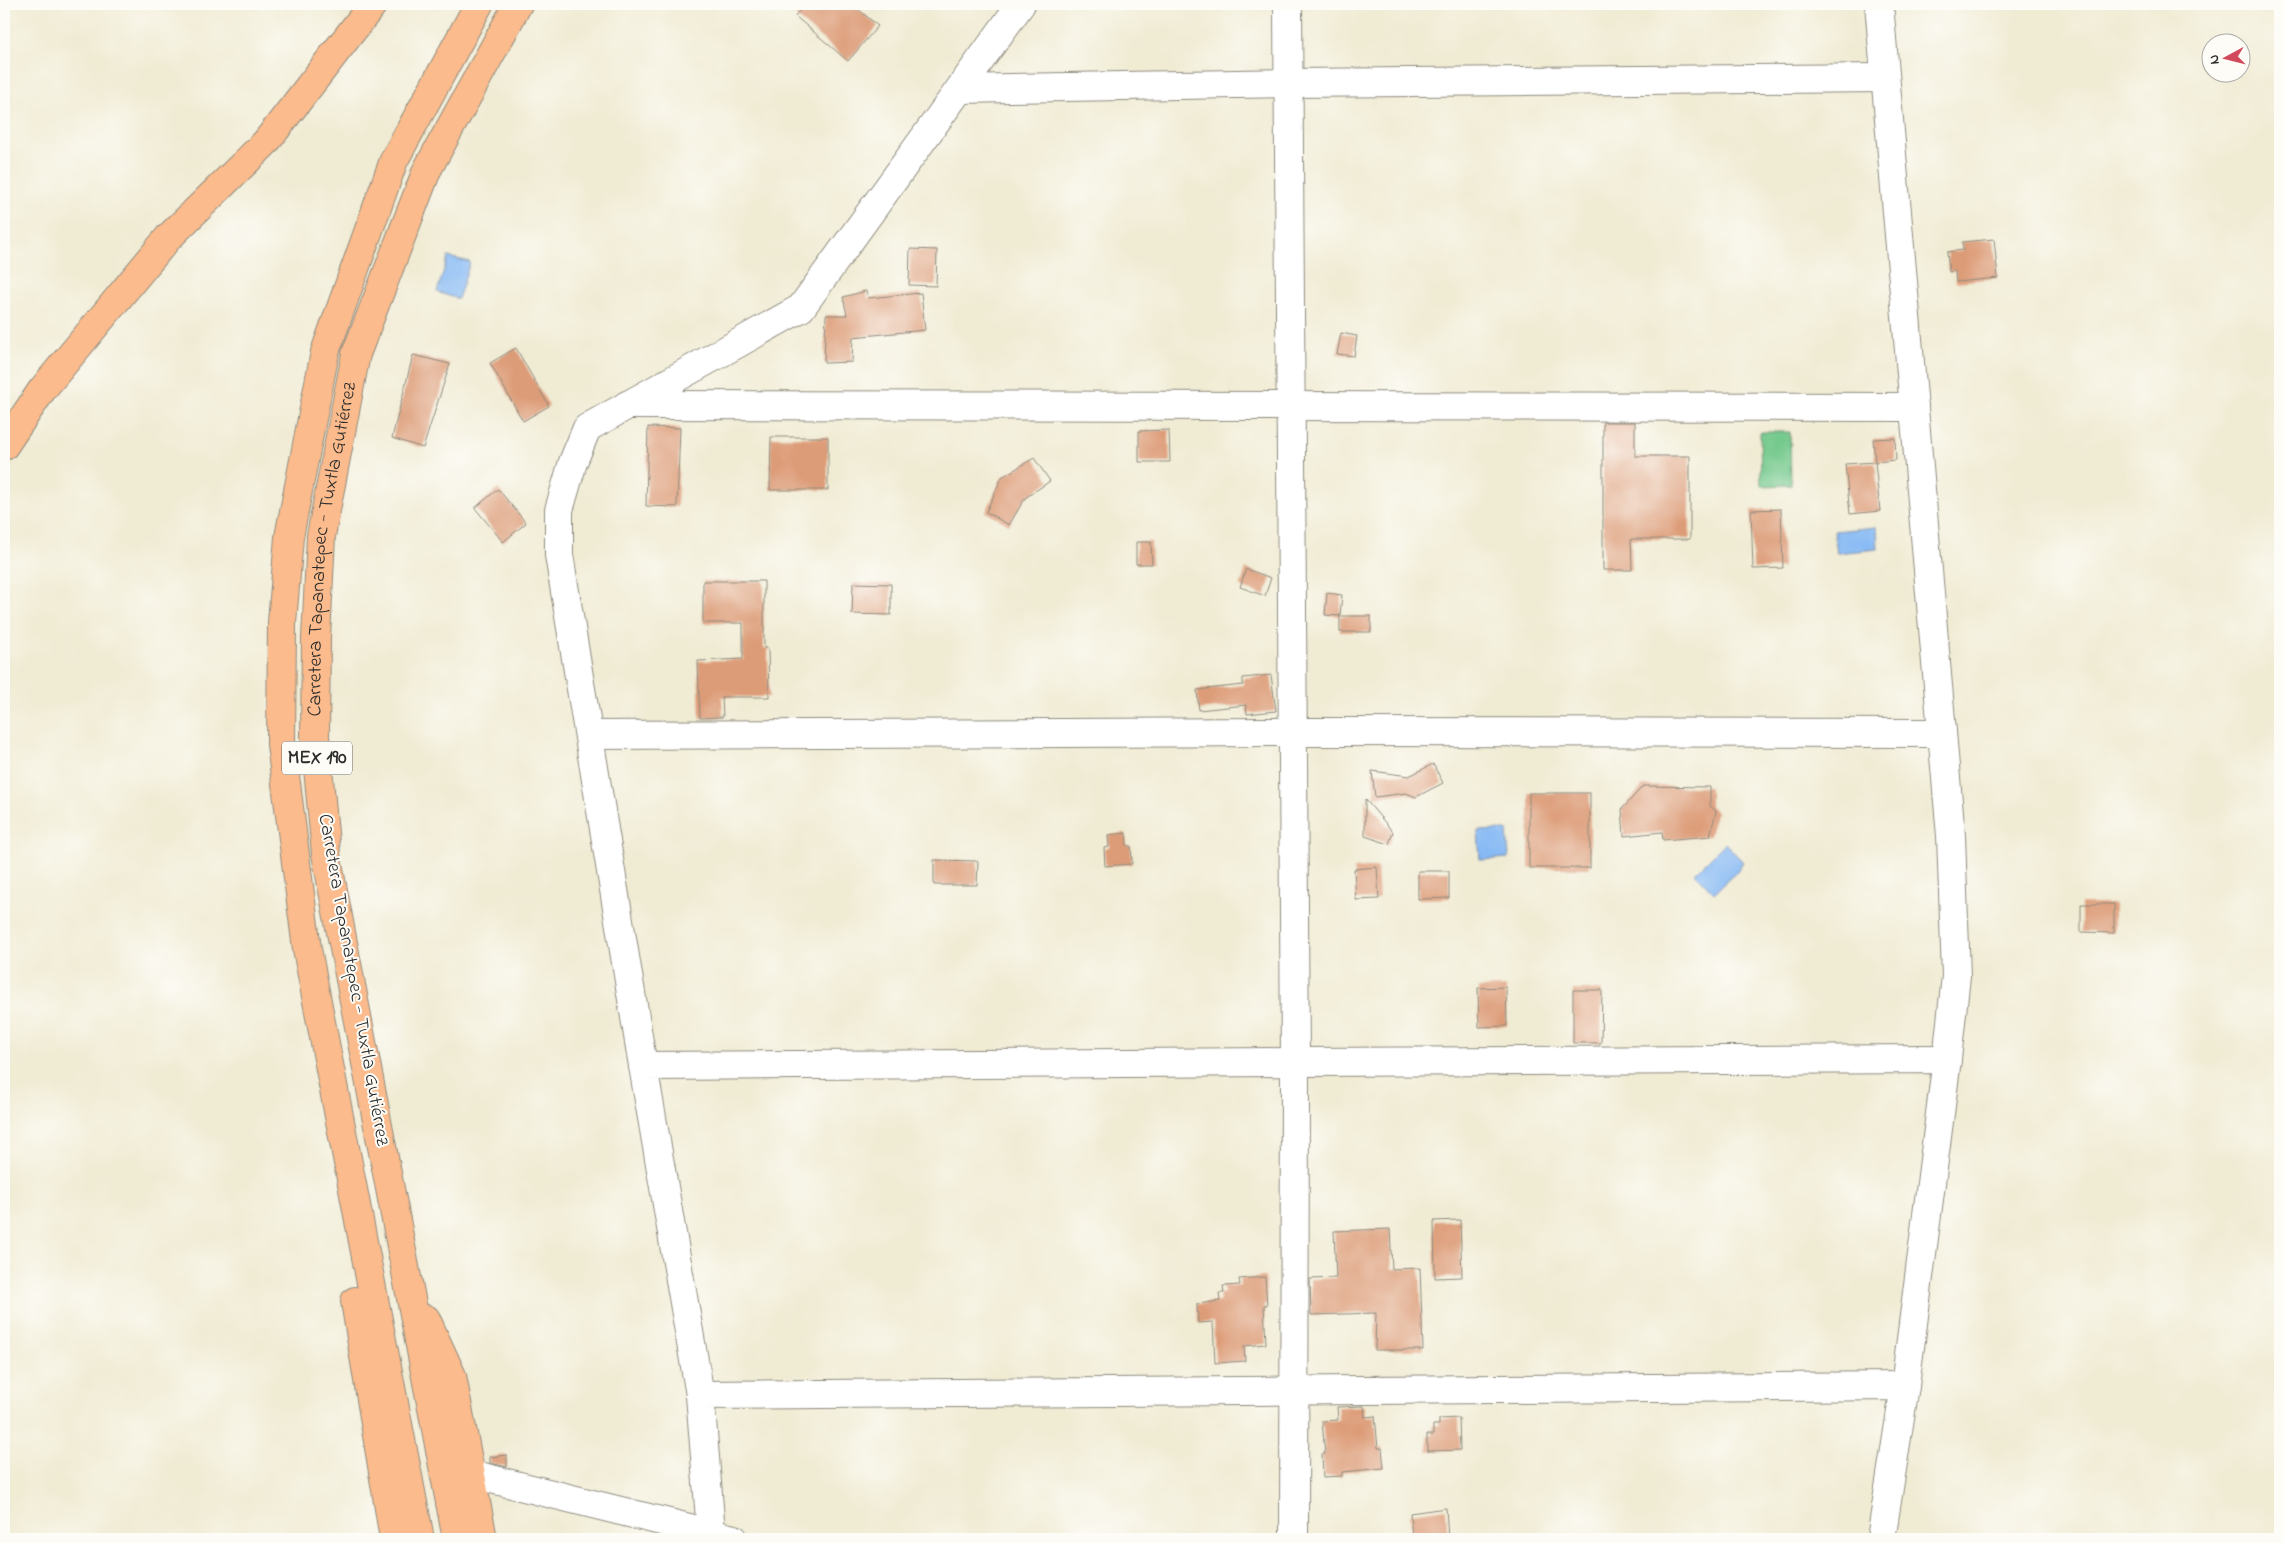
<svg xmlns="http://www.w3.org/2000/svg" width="2284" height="1543" font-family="'Indie Flower',sans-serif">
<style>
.green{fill:#75c98d;stroke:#507a5c}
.water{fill:#87baf4;stroke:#597290}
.building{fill:#dd9c78}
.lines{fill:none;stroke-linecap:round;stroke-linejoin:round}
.minor-casing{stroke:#8e8b7f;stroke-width:30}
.major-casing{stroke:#8e8b7f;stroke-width:30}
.highway-casing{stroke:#8e8b7f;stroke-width:30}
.minor{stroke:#fff;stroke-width:28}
.major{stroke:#fbbb8c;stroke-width:28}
.highway{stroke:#fbbb8c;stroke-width:28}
.labels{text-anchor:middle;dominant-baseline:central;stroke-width:4;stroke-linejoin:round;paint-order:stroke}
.shield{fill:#fdfcf7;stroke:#6a6a68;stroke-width:1}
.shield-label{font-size:19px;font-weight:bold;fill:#2b2b2b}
.street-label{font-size:20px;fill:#2b2b2b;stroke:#fdfcf7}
</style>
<rect width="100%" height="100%" fill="#fdfcf7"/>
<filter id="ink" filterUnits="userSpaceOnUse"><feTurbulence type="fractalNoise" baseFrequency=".02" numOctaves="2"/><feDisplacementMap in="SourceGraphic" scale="10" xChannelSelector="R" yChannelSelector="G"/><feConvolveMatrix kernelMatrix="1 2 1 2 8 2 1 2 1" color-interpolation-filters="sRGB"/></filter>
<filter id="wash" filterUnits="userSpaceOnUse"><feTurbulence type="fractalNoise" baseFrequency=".0096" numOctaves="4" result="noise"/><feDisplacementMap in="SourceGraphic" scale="20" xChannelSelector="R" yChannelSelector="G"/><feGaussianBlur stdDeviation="1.12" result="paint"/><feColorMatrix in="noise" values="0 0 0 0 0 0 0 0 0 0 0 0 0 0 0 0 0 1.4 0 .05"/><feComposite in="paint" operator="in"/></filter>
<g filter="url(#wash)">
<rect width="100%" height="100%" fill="#f0ebd3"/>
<polygon class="green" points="1760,432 1790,432 1791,485 1761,486"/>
<g class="water">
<polygon points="448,257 470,262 458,299 437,292"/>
<polygon points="1877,527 1878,549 1837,553 1834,531"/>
<polygon points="1507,830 1509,858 1480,860 1478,831"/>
<polygon points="1725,843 1743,862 1737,871 1714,893 1695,873"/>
</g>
<g id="blocks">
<g class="building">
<polygon points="805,4 852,4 878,26 848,61 795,16"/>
<polygon points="1994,239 1998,278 1956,282 1955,271 1949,272 1947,252 1963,250 1962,242"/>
<polygon points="910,249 937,250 936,286 909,285"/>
<polygon points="866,291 868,298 921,293 925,330 853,337 852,362 824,363 826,315 847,315 843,297"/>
<polygon points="1341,333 1357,336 1354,356 1337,354"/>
<polygon points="516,348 549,406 523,421 490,363"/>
<polygon points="413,355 450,364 423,448 392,438"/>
<polygon points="1603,422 1635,422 1635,456 1690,456 1690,539 1631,539 1632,570 1603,570"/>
<polygon points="648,427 680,428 677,507 646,506"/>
<polygon points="1169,430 1170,462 1139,462 1139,431"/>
<polygon points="771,437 828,437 828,490 770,490"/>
<polygon points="1895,438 1896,460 1875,462 1873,439"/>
<polygon points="1034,458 1050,481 1025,498 1009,525 986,512 1002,477"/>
<polygon points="1875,462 1880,511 1850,514 1845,464"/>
<polygon points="498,489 526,523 503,542 475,508"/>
<polygon points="1781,509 1783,568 1753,569 1751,510"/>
<polygon points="1136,542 1151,542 1152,564 1136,564"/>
<polygon points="1246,569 1271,578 1265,596 1240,587"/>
<polygon points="703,581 764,581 764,648 768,648 769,697 722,697 723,717 700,718 698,661 743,659 743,623 703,623"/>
<polygon points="853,583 891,584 891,615 852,614"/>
<polygon points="1327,593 1342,595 1340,616 1325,615"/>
<rect x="1340" y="616" width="31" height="16"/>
<polygon points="1271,675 1276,711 1247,714 1246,705 1199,710 1197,690 1243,685 1243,678"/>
<polygon points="1433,764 1443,783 1416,797 1406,793 1375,797 1372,771 1409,776"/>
<polygon points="1643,786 1710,787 1710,806 1716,811 1710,836 1663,840 1662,832 1624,836 1622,809"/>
<rect x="1529" y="793" width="61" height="75"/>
<polygon points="1365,799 1393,832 1389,844 1365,836"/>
<polygon points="1126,833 1127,846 1131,846 1132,864 1105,866 1104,848 1109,847 1108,835"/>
<polygon points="934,860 978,861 977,885 934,885"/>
<polygon points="1377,867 1379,899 1356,900 1354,869"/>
<polygon points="1418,871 1449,871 1449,898 1418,899"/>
<polygon points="2081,904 2114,904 2114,933 2081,932"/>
<polygon points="1506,987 1507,1026 1479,1027 1478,988"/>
<polygon points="1573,990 1602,990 1601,1043 1573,1043"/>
<polygon points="1460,1220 1462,1277 1435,1278 1434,1221"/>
<polygon points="1390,1229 1392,1269 1420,1268 1423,1350 1375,1350 1376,1313 1311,1315 1310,1279 1336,1278 1334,1231"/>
<polygon points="1265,1277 1267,1305 1264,1305 1266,1344 1244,1346 1245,1361 1215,1363 1213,1322 1198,1323 1197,1304 1220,1301 1219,1293 1224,1293 1223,1286 1240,1285 1239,1279"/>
<polygon points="1364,1406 1365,1417 1375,1416 1378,1448 1382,1448 1384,1468 1342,1472 1342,1476 1323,1477 1322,1454 1325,1454 1322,1421 1338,1420 1337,1407"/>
<polygon points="1459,1418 1460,1450 1427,1451 1427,1435 1433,1435 1433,1425 1439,1425 1439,1419"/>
<polygon points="507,1455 507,1467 490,1463 490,1457"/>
<polygon points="1446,1508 1448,1539 1428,1539 1428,1537 1412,1538 1410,1513"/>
</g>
</g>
</g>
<g filter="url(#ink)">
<use href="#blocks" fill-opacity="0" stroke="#8e8b7f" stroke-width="1"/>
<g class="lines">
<g class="minor-casing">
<g id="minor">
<polyline points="1288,4 1295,1062 1947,1059 1905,1386"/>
<polyline points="1879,4 1951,836 1956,976 1947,1059"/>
<polyline points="960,89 1289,83 1885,78"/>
<polyline points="627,405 1914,407"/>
<polyline points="589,735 1293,732 1942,733"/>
<polyline points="643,1066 559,555 559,510 573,462 587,428 801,308 1021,4"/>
<polyline points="700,1395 643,1066 1295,1062 1294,1539"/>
<polyline points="471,1474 734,1539"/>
<polyline points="711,1532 700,1395 1905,1386 1881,1539"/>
</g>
</g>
<g class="major-casing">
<polyline id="major" points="4,446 42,390 168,238 266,142 373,4"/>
</g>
<g class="highway-casing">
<g id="highway">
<polyline points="355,1301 394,1539"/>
<polyline points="426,1319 452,1376 483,1539"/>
<polyline points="420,1539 307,949 281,744 282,623 289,537 325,352 394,160 479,4"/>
<path id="s1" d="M457 1539 326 854 315 736 316 638 321 536 356 354 427 170 518 4"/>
</g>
</g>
<use href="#minor" class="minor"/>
<use href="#major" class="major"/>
<use href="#highway" class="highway"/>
</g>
</g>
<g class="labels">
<rect class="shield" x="282" y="741.5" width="70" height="33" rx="4"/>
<g class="shield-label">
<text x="317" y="758">MEX 190</text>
</g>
<g class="street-label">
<text stroke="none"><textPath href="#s1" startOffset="1004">Carretera Tapanatepec - Tuxtla Gutiérrez</textPath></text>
<text transform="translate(353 980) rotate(80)">Carretera Tapanatepec - Tuxtla Gutiérrez</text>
</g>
</g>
<rect width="2284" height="1543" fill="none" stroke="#fdfcf7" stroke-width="20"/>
<g transform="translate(2226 58) rotate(263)"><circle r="24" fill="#fdfcf7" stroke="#a9a8a5"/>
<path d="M0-4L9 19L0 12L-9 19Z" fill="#d1495b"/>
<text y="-8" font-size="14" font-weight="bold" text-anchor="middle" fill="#2b2b2b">N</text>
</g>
</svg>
